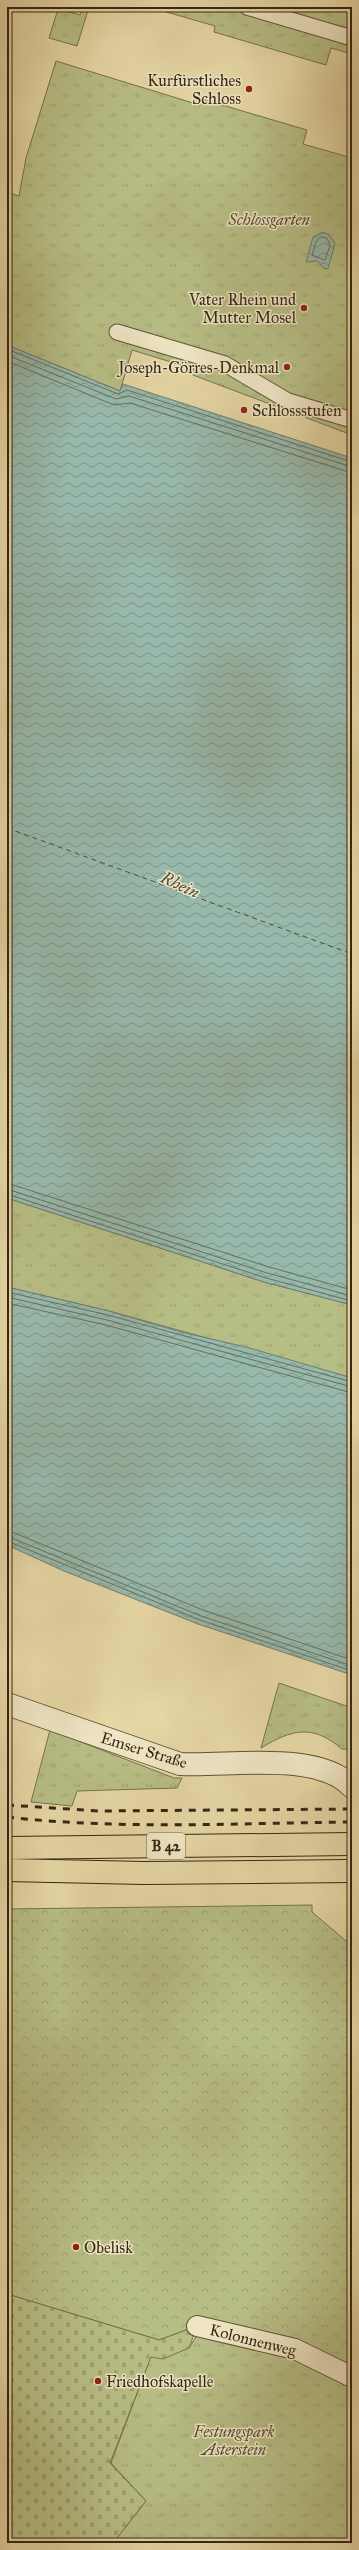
<svg xmlns="http://www.w3.org/2000/svg" width="359" height="2550" font-family="'IM FELL Great Primer',serif">
<style>
.grass{fill:url(#grass-tufts);stroke:#76724c}
.forest{fill:url(#forest-crowns);stroke:#76724c}
.cemetery{fill:url(#cemetery-stones);stroke:#76724c}
.water{fill:url(#water-waves);stroke:#6f7e6f}
.lines{fill:none;stroke-linecap:round;stroke-linejoin:round}
.shore{stroke:#667060;stroke-width:1}
.ferry{stroke:#4d4b3a;stroke-width:1;stroke-dasharray:5 4;stroke-linecap:butt}
.pedestrian-casing{stroke:#605238;stroke-width:17}
.minor-casing{stroke:#605238;stroke-width:22}
.tertiary-casing{stroke:#605238;stroke-width:24}
.trunk-casing{stroke:#342614;stroke-width:24}
.pedestrian{stroke:#efe5c4;stroke-width:15}
.minor{stroke:#efe5c4;stroke-width:20}
.tertiary{stroke:#efe5c4;stroke-width:22}
.trunk{stroke:#e6d7a5;stroke-width:22}
.rail{stroke:#342614;stroke-width:3;stroke-dasharray:7 7;stroke-linecap:butt}
.poi-dot{fill:#8f2418;stroke:#efe5c4;stroke-width:1.5}
.labels{text-anchor:middle;dominant-baseline:central;stroke-width:3;stroke-linejoin:round;paint-order:stroke}
.shield{fill:#efe5c4;stroke:#6c5f49;stroke-width:1}
.shield-label{font-size:15px;font-weight:bold;fill:#342614}
.poi-label{font-size:16px;fill:#342614;stroke:#efe5c4;text-anchor:end}
.park-label{font-size:16px;font-style:italic;fill:#554c30;stroke:#efe5c4}
.street-label{font-size:16px;fill:#342614;stroke:#efe5c4}
.water-label{font-size:17px;font-style:italic;fill:#4d4b3a;stroke:#efe5c4}
</style>
<defs>
<pattern id="grass-tufts" width="24" height="20" patternUnits="userSpaceOnUse"><rect width="24" height="20" fill="#b7be85"/><path d="M3 7l-1-3M5 7V3M7 7l1-3M15 17l-1-3M17 17v-4M19 17l1-3" fill="none" stroke="#9ea372"/></pattern>
<pattern id="forest-crowns" width="20" height="18" patternUnits="userSpaceOnUse"><rect width="20" height="18" fill="#b7be85"/><path d="M2 6a3 3 0 1 1 6 0M12 15a3 3 0 1 1 6 0" fill="none" stroke="#9ea372"/></pattern>
<pattern id="cemetery-stones" width="16" height="16" patternUnits="userSpaceOnUse"><rect width="16" height="16" fill="#b7be85"/><path d="M2 7V4a2 2 0 0 1 4 0v3zM10 15v-3a2 2 0 0 1 4 0v3z" fill="#9ea372"/></pattern>
<pattern id="water-waves" width="16" height="10" patternUnits="userSpaceOnUse"><rect width="16" height="10" fill="#97b9ac"/><path d="M0 5q4-4 8 0t8 0" fill="none" stroke="#7c968b"/></pattern>
</defs>
<rect width="100%" height="100%" fill="#e6d7a5"/>
<filter id="stains"><feTurbulence type="fractalNoise" baseFrequency=".005" numOctaves="4"/><feColorMatrix values="0 0 0 0 .2 0 0 0 0 .09 0 0 0 0 .02 0 0 0 .5 -.17"/></filter>
<radialGradient id="worn" r=".72"><stop offset=".6" stop-color="#630" stop-opacity="0"/><stop offset="1" stop-color="#630" stop-opacity=".3"/></radialGradient>
<g class="grass">
<polygon points="83,7 89,7 77,46 49,38 58,9 80,15"/>
<polygon points="149,7 352,7 352,54 331,48 326,65 214,32 215,26"/>
<polygon points="56,61 193,103 195,97 307,130 303,144 352,158 352,435 193,375 194,369 132,350 120,391 7,345 7,192 19,196 26,158"/>
<polygon points="7,1198 264,1282 352,1305 352,1378 109,1311 7,1287"/>
<path d="M279 1683 352 1708V1749H342C313 1724 292 1729 261 1748Z"/>
<polygon points="50,1730 174,1778 182,1778 177,1788 77,1791 72,1806 31,1802"/>
<polygon points="201,2329 352,2377 352,2543 113,2543 146,2501 111,2463 151,2356 189,2348"/>
</g>
<polygon class="forest" points="312,1905 312,1912 352,1946 352,2366 344,2362 295,2349 197,2326 159,2340 7,2294 7,1909"/>
<polygon class="cemetery" points="7,2294 159,2340 197,2326 189,2348 163,2359 151,2357 110,2463 146,2501 113,2543 7,2543"/>
<g class="water">
<polygon points="323,232 329,235 335,243 328,269 323,268 318,261 306,262 313,237"/>
<polygon points="7,345 120,391 123,384 352,458 352,1305 264,1282 7,1198"/>
<polygon points="7,1287 109,1311 181,1332 246,1347 352,1378 352,1675 198,1624 64,1571 7,1545"/>
</g>
<g class="lines">
<g class="shore">
<polygon points="321,237 327,238 330,246 325,260 312,255 316,242"/>
<polyline points="7,349 118,394 127,390 352,462"/>
<polyline points="7,355 116,399 129,396 352,467"/>
<polyline points="7,361 114,405 130,403 352,473"/>
<polyline points="7,1183 269,1267 352,1290"/>
<polyline points="7,1189 267,1273 352,1296"/>
<polyline points="7,1194 266,1278 352,1301"/>
<polyline points="7,1292 108,1315 352,1382"/>
<polyline points="7,1297 107,1320 352,1387"/>
<polyline points="7,1303 106,1325 352,1393"/>
<polyline points="7,1530 203,1610 352,1660"/>
<polyline points="7,1536 201,1616 352,1666"/>
<polyline points="7,1541 200,1620 352,1671"/>
</g>
<polyline class="ferry" points="7,828 352,954"/>
<g class="pedestrian-casing">
<g id="pedestrian">
<polyline points="247,7 352,38"/>
<polyline points="117,332 225,364 288,401 352,420"/>
</g>
</g>
<g class="minor-casing">
<polyline id="minor" points="197,2326 295,2349 352,2377"/>
</g>
<g class="tertiary-casing">
<path id="tertiary" d="M7 1704 180 1764C228 1767 318 1750 352 1787"/>
</g>
<g class="trunk-casing">
<g id="trunk">
<polyline points="7,1848 352,1844"/>
<polyline points="7,1870 143,1873 352,1871"/>
</g>
</g>
<use href="#pedestrian" class="pedestrian"/>
<use href="#minor" class="minor"/>
<use href="#tertiary" class="tertiary"/>
<use href="#trunk" class="trunk"/>
<g class="rail">
<polyline points="7,1805 99,1811 352,1809"/>
<path d="M7 1817C121 1830 238 1823 352 1822"/>
</g>
</g>
<g class="poi-dot">
<circle cx="249" cy="89" r="4"/>
<circle cx="304" cy="308" r="4"/>
<circle cx="287" cy="367" r="4"/>
<circle cx="244" cy="410" r="4"/>
<circle cx="76" cy="2247" r="4"/>
<circle cx="98" cy="2381" r="4"/>
</g>
<g class="labels">
<rect class="shield" x="147" y="1833" width="38" height="26" rx="3"/>
<g class="shield-label">
<text x="166" y="1846">B 42</text>
</g>
<g class="poi-label">
<text x="241" y="80">Kurfürstliches<tspan x="241" dy="18">Schloss</tspan></text>
<text x="296" y="299">Vater Rhein und<tspan x="296" dy="18">Mutter Mosel</tspan></text>
<text x="279" y="367">Joseph-Görres-Denkmal</text>
<text x="252" y="410" text-anchor="start">Schlossstufen</text>
<text x="84" y="2247" text-anchor="start">Obelisk</text>
<text x="106" y="2381" text-anchor="start">Friedhofskapelle</text>
</g>
<g class="park-label">
<text x="269" y="219">Schlossgarten</text>
<text x="234" y="2431">Festungspark<tspan x="234" dy="18">Asterstein</tspan></text>
</g>
<g class="street-label">
<text transform="translate(144 1750) rotate(17)">Emser Straße</text>
<text transform="translate(253 2340) rotate(14)">Kolonnenweg</text>
</g>
<g class="water-label">
<text transform="translate(180 885) rotate(26)">Rhein</text>
</g>
</g>
<rect width="359" height="2550" fill="none" stroke="#e6d7a5" stroke-width="24"/>
<rect x="8" y="8" width="343" height="2534" fill="none" stroke="#342614" stroke-width="2"/>
<rect x="12" y="12" width="335" height="2526" fill="none" stroke="#342614"/>
<rect width="100%" height="100%" filter="url(#stains)"/>
<rect width="100%" height="100%" fill="url(#worn)"/>
</svg>
